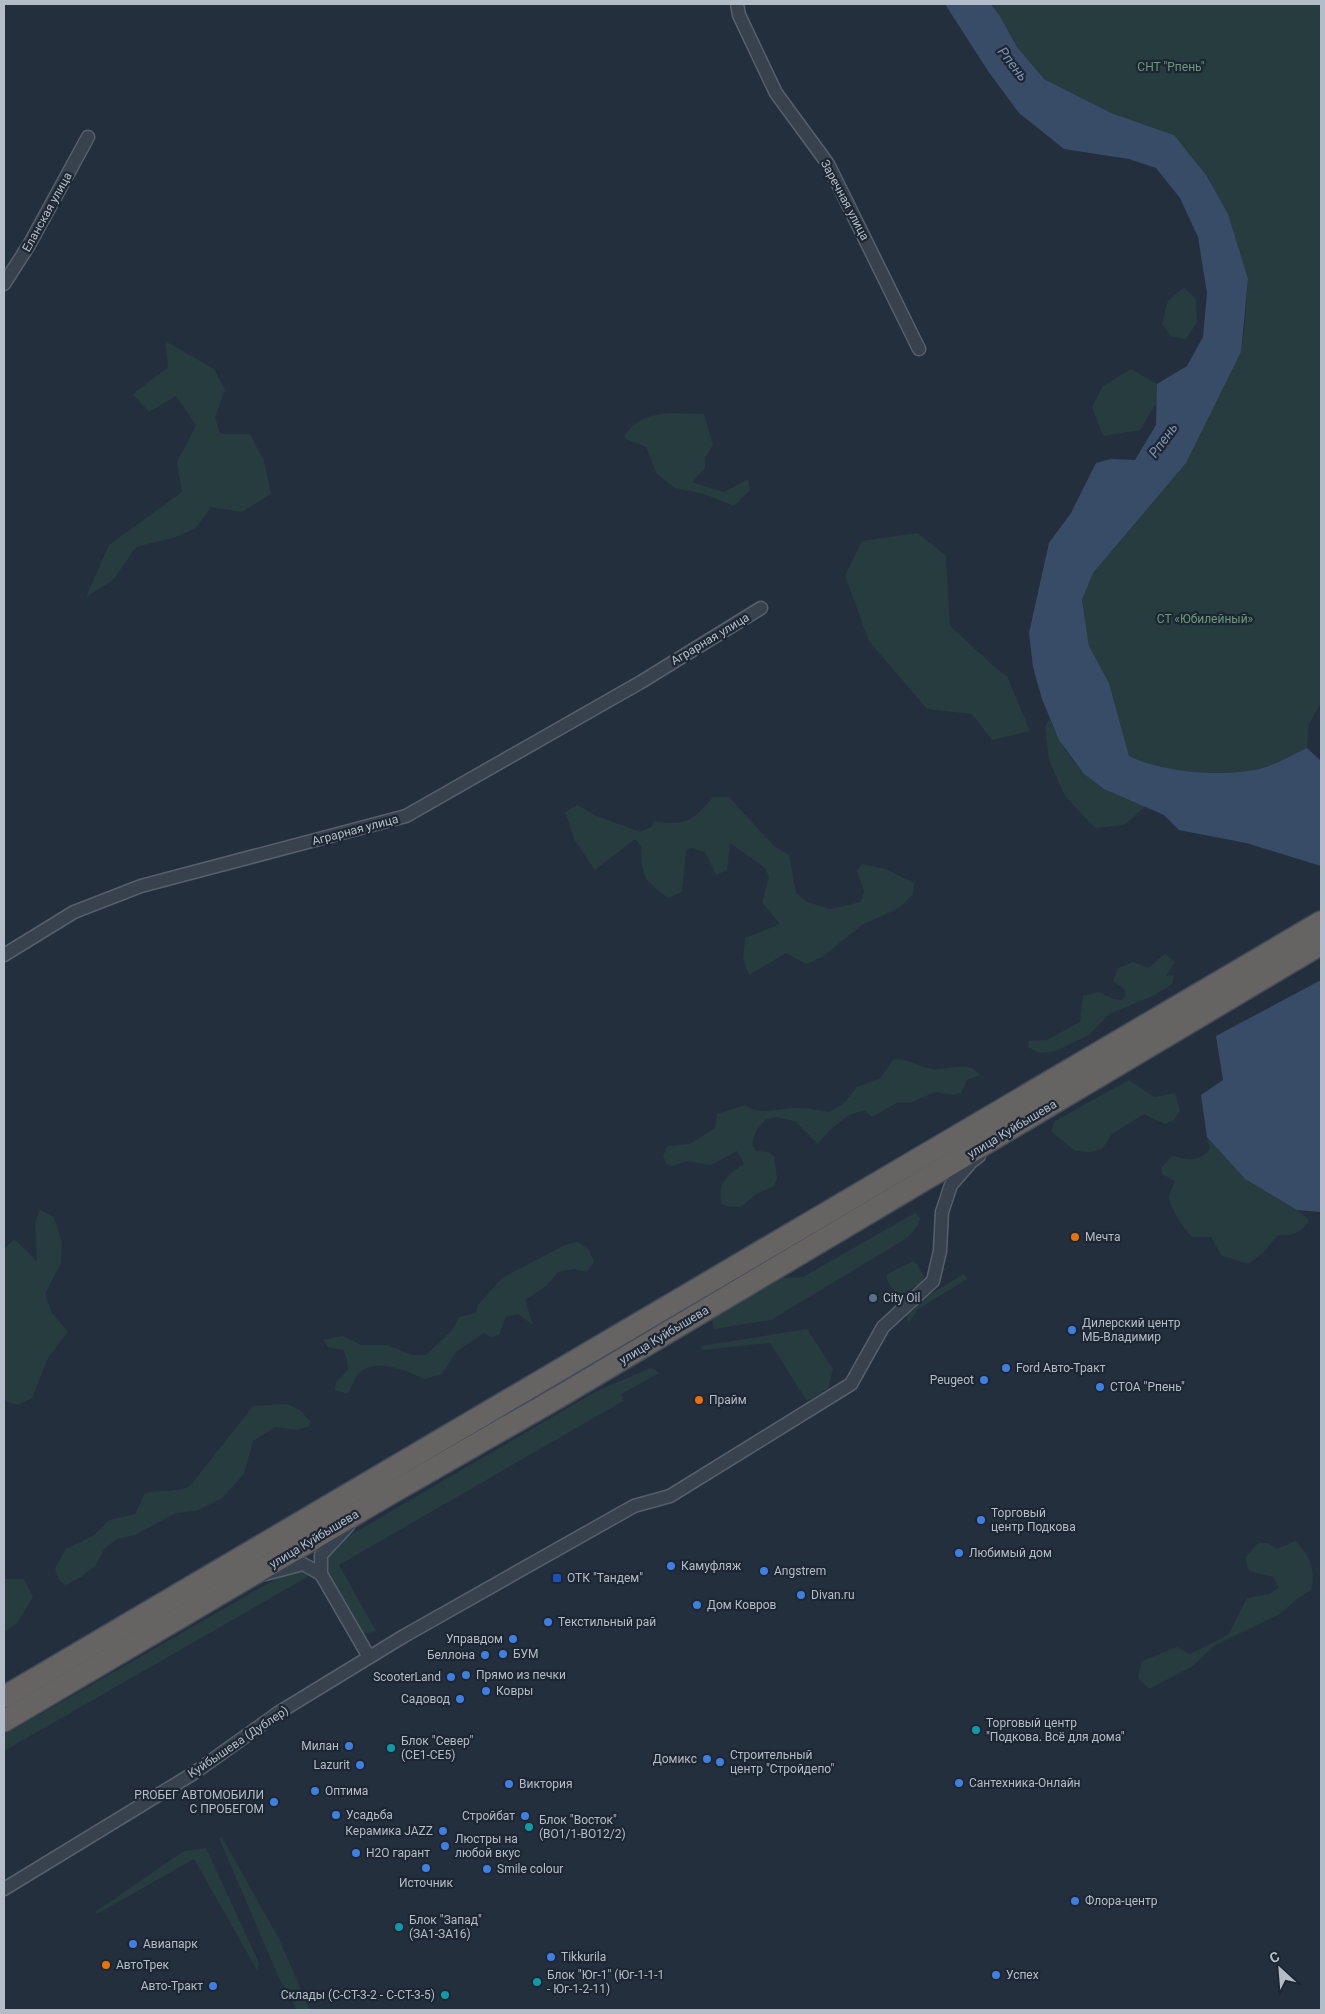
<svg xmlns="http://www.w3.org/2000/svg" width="1325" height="2014" font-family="Roboto,sans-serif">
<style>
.green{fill:#263c3f}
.water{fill:#394c67}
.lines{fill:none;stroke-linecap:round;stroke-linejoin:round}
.minor-casing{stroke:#565f6c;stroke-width:15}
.trunk-casing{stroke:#434c59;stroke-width:24}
.minor{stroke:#38414e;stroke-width:12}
.trunk{stroke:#656462;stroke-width:21}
.food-dot{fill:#e8710a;stroke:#1d2633;stroke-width:2}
.service-dot{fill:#5c6f8a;stroke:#1d2633;stroke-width:2}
.shop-dot{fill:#3f7fe0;stroke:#1d2633;stroke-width:2}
.transit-dot{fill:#1a4fb4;stroke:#1d2633;stroke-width:2}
.culture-dot{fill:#0f9aa8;stroke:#1d2633;stroke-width:2}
.labels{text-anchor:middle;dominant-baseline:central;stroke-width:4.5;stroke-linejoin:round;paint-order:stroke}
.park-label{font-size:12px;fill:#6b9a76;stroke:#1d2633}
.street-label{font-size:12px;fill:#b4bcc9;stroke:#1d2633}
.poi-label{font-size:12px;fill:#b4bcc9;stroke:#1d2633;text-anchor:start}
.water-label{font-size:14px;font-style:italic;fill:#7c92b1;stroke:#1d2633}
</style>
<rect width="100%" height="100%" fill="#242f3e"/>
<g class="green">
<path d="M991 4H1321V703L1309 724 1307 748C1294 754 1282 761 1269 766 1233 779 1163 773 1129 756L1109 683 1089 646 1082 600 1093 573 1186 463 1241 352 1245 322 1248 279 1174 135 1111 113 1044 79 1017 47 1000 16Z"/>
<polygon points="1184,287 1196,300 1197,322 1186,339 1171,336 1162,324 1168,301"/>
<polygon points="165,341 214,369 225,390 215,417 220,434 250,434 264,461 271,494 242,512 211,507 196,528 176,537 136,547 113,580 86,597 109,545 182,492 177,462 196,425 176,396 149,412 133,394 168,367"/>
<polygon points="1131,369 1157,384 1157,402 1140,430 1103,436 1092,407 1103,386"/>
<path d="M669 413 704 414 713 445 705 458V468L692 482 724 492 748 479 750 490 734 506 704 494 675 488 657 474 646 447 626 439 625 435C639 417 648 416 669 413Z"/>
<polygon points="918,533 946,556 950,626 998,670 1007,676 1030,731 992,740 972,714 927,709 869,641 845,576 862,541"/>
<path d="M1050 719C1061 746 1078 774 1104 788 1117 796 1133 800 1146 806L1124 825 1095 828 1065 796 1049 760 1045 726Z"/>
<path d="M713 797H729L774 846 789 855 796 893 807 902 830 909 861 902 864 891 857 871 862 864 885 869 914 883 913 894 899 908 862 925 822 957 806 964 786 953 749 975 743 959 745 938 780 924 762 902 769 877 765 868 730 843 727 870 716 875 705 852 691 848 686 851 682 892 668 898C643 878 642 879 641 846L635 839 595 870 575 841 565 812 577 805 597 816 640 832 651 827 654 821C684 827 694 820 713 797Z"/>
<polygon points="1165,954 1175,962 1166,976 1174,975 1172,984 1155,995 1109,1014 1089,1035 1056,1051 1039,1053 1028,1047 1029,1041 1047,1040 1080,1022 1083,996 1098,992 1114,999 1122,1000 1126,995 1124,989 1113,981 1118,968 1133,962 1148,968"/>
<path d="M894 1059C907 1058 919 1067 932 1069 948 1071 968 1059 980 1075L967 1080 961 1093 954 1095 935 1092 910 1103 898 1102 872 1117 865 1111C848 1111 828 1131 818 1144L795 1121 774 1117 765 1120 756 1131 752 1144 756 1151 769 1152 774 1156 777 1179 773 1187 756 1194 741 1207 727 1206 722 1204C716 1184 728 1174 744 1164L737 1151 711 1165 687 1161 671 1166 666 1163 663 1157 667 1146 690 1144 715 1128 717 1114 745 1105C759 1117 782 1107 799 1108 809 1108 820 1111 830 1112L844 1103 857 1087 880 1078Z"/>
<polygon points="1129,1080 1154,1097 1175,1093 1180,1111 1174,1120 1165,1124 1144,1114 1112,1134 1102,1149 1090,1152 1075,1151 1051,1131 1055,1121"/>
<path d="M1207 1137 1245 1179 1297 1210 1309 1220C1303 1233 1291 1236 1278 1235L1263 1253 1248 1264 1221 1255 1211 1237H1192C1185 1230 1169 1207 1169 1197 1170 1192 1173 1186 1175 1181L1162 1174 1161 1168 1172 1156C1189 1159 1197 1164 1210 1149Z"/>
<polygon points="40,1210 54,1217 62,1243 61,1263 45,1294 52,1313 68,1332 48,1358 32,1398 18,1405 4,1401 4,1249 14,1239 37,1261 35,1223"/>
<polygon points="915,1213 920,1218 918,1225 907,1238 771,1320 714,1329 712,1320 782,1278 803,1277"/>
<path d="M578 1242 589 1250 594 1262 587 1272 574 1269 558 1272 546 1286 525 1300 533 1325 518 1314 506 1317 499 1335 491 1337 484 1333 457 1351 442 1374 424 1379C407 1371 378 1358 360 1372 355 1376 352 1387 348 1393L335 1391 336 1382 348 1370 347 1359 343 1350 328 1347 323 1340 343 1336 361 1345H388L412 1355H426L452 1330 459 1317 476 1313 478 1305 502 1278 565 1245Z"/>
<polygon points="913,1261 917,1264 924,1277 922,1282 901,1295 895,1293 887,1280 887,1274"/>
<polygon points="964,1274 967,1279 918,1309 909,1322 907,1318 909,1307"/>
<polygon points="807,1329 833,1369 828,1388 807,1401 770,1343 702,1350 701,1346"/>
<path d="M650 1368 656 1370 658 1374 621 1394 623 1401 339 1565 376 1631 364 1634C355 1619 326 1576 327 1561 327 1554 331 1549 335 1544L595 1392Z"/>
<path d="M287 1404 300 1410 310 1421 309 1426 297 1430 275 1427 253 1441 244 1474 221 1499 196 1511 176 1513 135 1535 117 1539 105 1548 96 1565 81 1577 65 1585 59 1580 55 1568 66 1549 93 1536 109 1520 135 1514 145 1493C161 1489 176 1493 190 1486L253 1406Z"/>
<path d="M1296 1541C1310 1556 1316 1570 1311 1590L1298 1598 1281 1613 1214 1646 1193 1666 1149 1689 1138 1678 1142 1661 1177 1647 1190 1654 1228 1635 1247 1598 1269 1594 1279 1588 1273 1577 1249 1571 1245 1558 1258 1543H1268L1276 1549Z"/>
<polygon points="302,1571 309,1576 4,1751 4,1735 286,1573"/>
<polygon points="4,1579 24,1579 33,1597 17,1623 4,1632"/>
<polygon points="222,1837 279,1939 310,2010 297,2010 279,1978 219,1838"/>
<polygon points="206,1848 259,1963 257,1970 194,1859 97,1914 95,1912 184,1851"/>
</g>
<g class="water">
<path d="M945 4H991L1000 16 1017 47 1044 79 1111 113 1174 135 1206 175 1228 214 1248 279 1241 352 1186 463 1093 573 1082 600 1089 646 1109 683 1129 756C1163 773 1233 779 1269 766 1282 761 1294 754 1307 748L1321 761V866L1246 843 1179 830 1164 815 1104 789 1084 774 1059 740 1042 699 1033 667 1029 633 1049 543 1071 513 1096 463 1111 459 1135 460 1156 425 1157 384 1187 366 1203 337 1207 293 1198 237 1180 198 1156 168 1129 159 1064 149 1019 113 988 71Z"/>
<polygon points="1321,980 1321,1212 1297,1210 1245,1179 1207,1137 1201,1095 1223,1080 1216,1036"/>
</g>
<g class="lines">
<g class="minor-casing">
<g id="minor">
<polyline points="737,4 739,15 776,93 828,164 919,349"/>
<polyline points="4,284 29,245 88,137"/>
<polyline points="4,955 74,912 141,886 406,816 641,682 761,608"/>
<polyline points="348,1526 321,1555 321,1574 369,1657"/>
<polyline points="265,1574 303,1564 321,1574"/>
<polyline points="4,1889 194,1773 278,1713 404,1636 634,1506 670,1496 851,1384 883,1327 933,1281 940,1251 942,1212 951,1185 971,1162 979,1156"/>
</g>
</g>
<g class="trunk-casing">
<g id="trunk">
<polyline points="4,1697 1321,922"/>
<polyline points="4,1721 386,1496 557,1398 1321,944"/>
</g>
</g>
<use href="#minor" class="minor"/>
<use href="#trunk" class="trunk"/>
</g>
<g class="food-dot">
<circle cx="1075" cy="1237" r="5"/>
<circle cx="699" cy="1400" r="5"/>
<circle cx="106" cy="1965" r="5"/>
</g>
<circle class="service-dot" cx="873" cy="1298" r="5"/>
<g class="shop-dot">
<circle cx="1072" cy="1330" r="5"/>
<circle cx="1006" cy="1368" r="5"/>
<circle cx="984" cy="1380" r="5"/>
<circle cx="1100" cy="1387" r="5"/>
<circle cx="981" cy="1520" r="5"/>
<circle cx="959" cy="1553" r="5"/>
<circle cx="671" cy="1566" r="5"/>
<circle cx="764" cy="1571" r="5"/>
<circle cx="801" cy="1595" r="5"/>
<circle cx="697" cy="1605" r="5"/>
<circle cx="548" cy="1622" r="5"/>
<circle cx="513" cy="1639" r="5"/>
<circle cx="503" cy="1654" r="5"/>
<circle cx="485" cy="1655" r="5"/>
<circle cx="466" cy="1675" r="5"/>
<circle cx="451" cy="1677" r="5"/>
<circle cx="486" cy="1691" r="5"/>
<circle cx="460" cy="1699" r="5"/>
<circle cx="349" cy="1746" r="5"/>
<circle cx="707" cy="1759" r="5"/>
<circle cx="720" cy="1762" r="5"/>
<circle cx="360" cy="1765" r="5"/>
<circle cx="959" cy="1783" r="5"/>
<circle cx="509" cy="1784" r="5"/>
<circle cx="315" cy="1791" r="5"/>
<circle cx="274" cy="1802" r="5"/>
<circle cx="336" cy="1815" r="5"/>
<circle cx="525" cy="1816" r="5"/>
<circle cx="443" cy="1831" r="5"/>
<circle cx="445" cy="1846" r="5"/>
<circle cx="356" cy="1853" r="5"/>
<circle cx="426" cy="1868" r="5"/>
<circle cx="487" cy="1869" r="5"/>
<circle cx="1075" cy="1901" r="5"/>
<circle cx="133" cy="1944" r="5"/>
<circle cx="551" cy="1957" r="5"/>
<circle cx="996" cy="1975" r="5"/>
<circle cx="213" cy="1986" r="5"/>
</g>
<rect class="transit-dot" x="552" y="1573" width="10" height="10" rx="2.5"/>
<g class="culture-dot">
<circle cx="976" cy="1730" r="5"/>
<circle cx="391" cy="1748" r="5"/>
<circle cx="529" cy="1827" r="5"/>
<circle cx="399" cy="1927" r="5"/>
<circle cx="537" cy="1982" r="5"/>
<circle cx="445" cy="1995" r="5"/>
</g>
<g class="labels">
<g class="park-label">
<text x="1171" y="67">СНТ "Рпень"</text>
<text x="1205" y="619">СТ «Юбилейный»</text>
</g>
<g class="street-label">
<text transform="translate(845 200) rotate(62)">Заречная улица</text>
<text transform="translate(47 212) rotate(-61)">Еланская улица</text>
<text transform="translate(710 639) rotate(-31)">Аграрная улица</text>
<text transform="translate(355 830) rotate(-15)">Аграрная улица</text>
<text transform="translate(1012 1129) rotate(-31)">улица Куйбышева</text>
<text transform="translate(664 1335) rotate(-31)">улица Куйбышева</text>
<text transform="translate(314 1539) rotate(-31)">улица Куйбышева</text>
<text transform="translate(238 1742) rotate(-34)">Куйбышева (Дублер)</text>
</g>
<g class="poi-label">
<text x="1085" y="1237">Мечта</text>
<text x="883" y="1298">City Oil</text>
<text x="1082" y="1323">Дилерский центр<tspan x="1082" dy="14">МБ-Владимир</tspan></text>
<text x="1016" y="1368">Ford Авто-Тракт</text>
<text x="974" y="1380" text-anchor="end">Peugeot</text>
<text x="1110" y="1387">СТОА "Рпень"</text>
<text x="709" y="1400">Прайм</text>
<text x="991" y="1513">Торговый<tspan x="991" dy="14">центр Подкова</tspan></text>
<text x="969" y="1553">Любимый дом</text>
<text x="681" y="1566">Камуфляж</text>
<text x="774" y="1571">Angstrem</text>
<text x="567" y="1578">ОТК "Тандем"</text>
<text x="811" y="1595">Divan.ru</text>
<text x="707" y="1605">Дом Ковров</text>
<text x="558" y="1622">Текстильный рай</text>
<text x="503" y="1639" text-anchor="end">Управдом</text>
<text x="513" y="1654">БУМ</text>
<text x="475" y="1655" text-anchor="end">Беллона</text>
<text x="476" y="1675">Прямо из печки</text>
<text x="441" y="1677" text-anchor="end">ScooterLand</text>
<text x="496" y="1691">Ковры</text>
<text x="450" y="1699" text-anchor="end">Садовод</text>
<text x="986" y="1723">Торговый центр<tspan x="986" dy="14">"Подкова. Всё для дома"</tspan></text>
<text x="401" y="1741">Блок "Север"<tspan x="401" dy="14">(СЕ1-СЕ5)</tspan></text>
<text x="339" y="1746" text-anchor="end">Милан</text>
<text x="730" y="1755">Строительный<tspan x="730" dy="14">центр "Стройдепо"</tspan></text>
<text x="697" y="1759" text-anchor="end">Домикс</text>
<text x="350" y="1765" text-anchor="end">Lazurit</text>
<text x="969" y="1783">Сантехника-Онлайн</text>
<text x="519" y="1784">Виктория</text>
<text x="325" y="1791">Оптима</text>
<text x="264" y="1795" text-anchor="end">PROБЕГ АВТОМОБИЛИ<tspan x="264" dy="14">С ПРОБЕГОМ</tspan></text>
<text x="346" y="1815">Усадьба</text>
<text x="515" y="1816" text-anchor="end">Стройбат</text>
<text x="539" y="1820">Блок "Восток"<tspan x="539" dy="14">(ВО1/1-ВО12/2)</tspan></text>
<text x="433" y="1831" text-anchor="end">Керамика JAZZ</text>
<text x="455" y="1839">Люстры на<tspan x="455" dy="14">любой вкус</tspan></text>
<text x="366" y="1853">H2O гарант</text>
<text x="497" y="1869">Smile colour</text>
<text x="426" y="1883" text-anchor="middle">Источник</text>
<text x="1085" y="1901">Флора-центр</text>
<text x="409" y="1920">Блок "Запад"<tspan x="409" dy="14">(ЗА1-ЗА16)</tspan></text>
<text x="143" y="1944">Авиапарк</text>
<text x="561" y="1957">Tikkurila</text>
<text x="116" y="1965">АвтоТрек</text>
<text x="547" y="1975">Блок "Юг-1" (Юг-1-1-1<tspan x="547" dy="14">- Юг-1-2-11)</tspan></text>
<text x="1006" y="1975">Успех</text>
<text x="203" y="1986" text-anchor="end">Авто-Тракт</text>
<text x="435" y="1995" text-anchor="end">Склады (С-СТ-3-2 - С-СТ-3-5)</text>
</g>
<g class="water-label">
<text transform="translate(1013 64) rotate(52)">Рпень</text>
<text transform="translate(1163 440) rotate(-54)">Рпень</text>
</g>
</g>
<rect width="1325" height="2014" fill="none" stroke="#b4bcc9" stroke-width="10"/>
<g transform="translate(1280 1969) rotate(334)" stroke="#1d2633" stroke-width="4" paint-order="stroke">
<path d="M0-4L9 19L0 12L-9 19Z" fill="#b4bcc9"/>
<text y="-8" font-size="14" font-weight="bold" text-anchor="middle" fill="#b4bcc9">С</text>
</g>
</svg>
